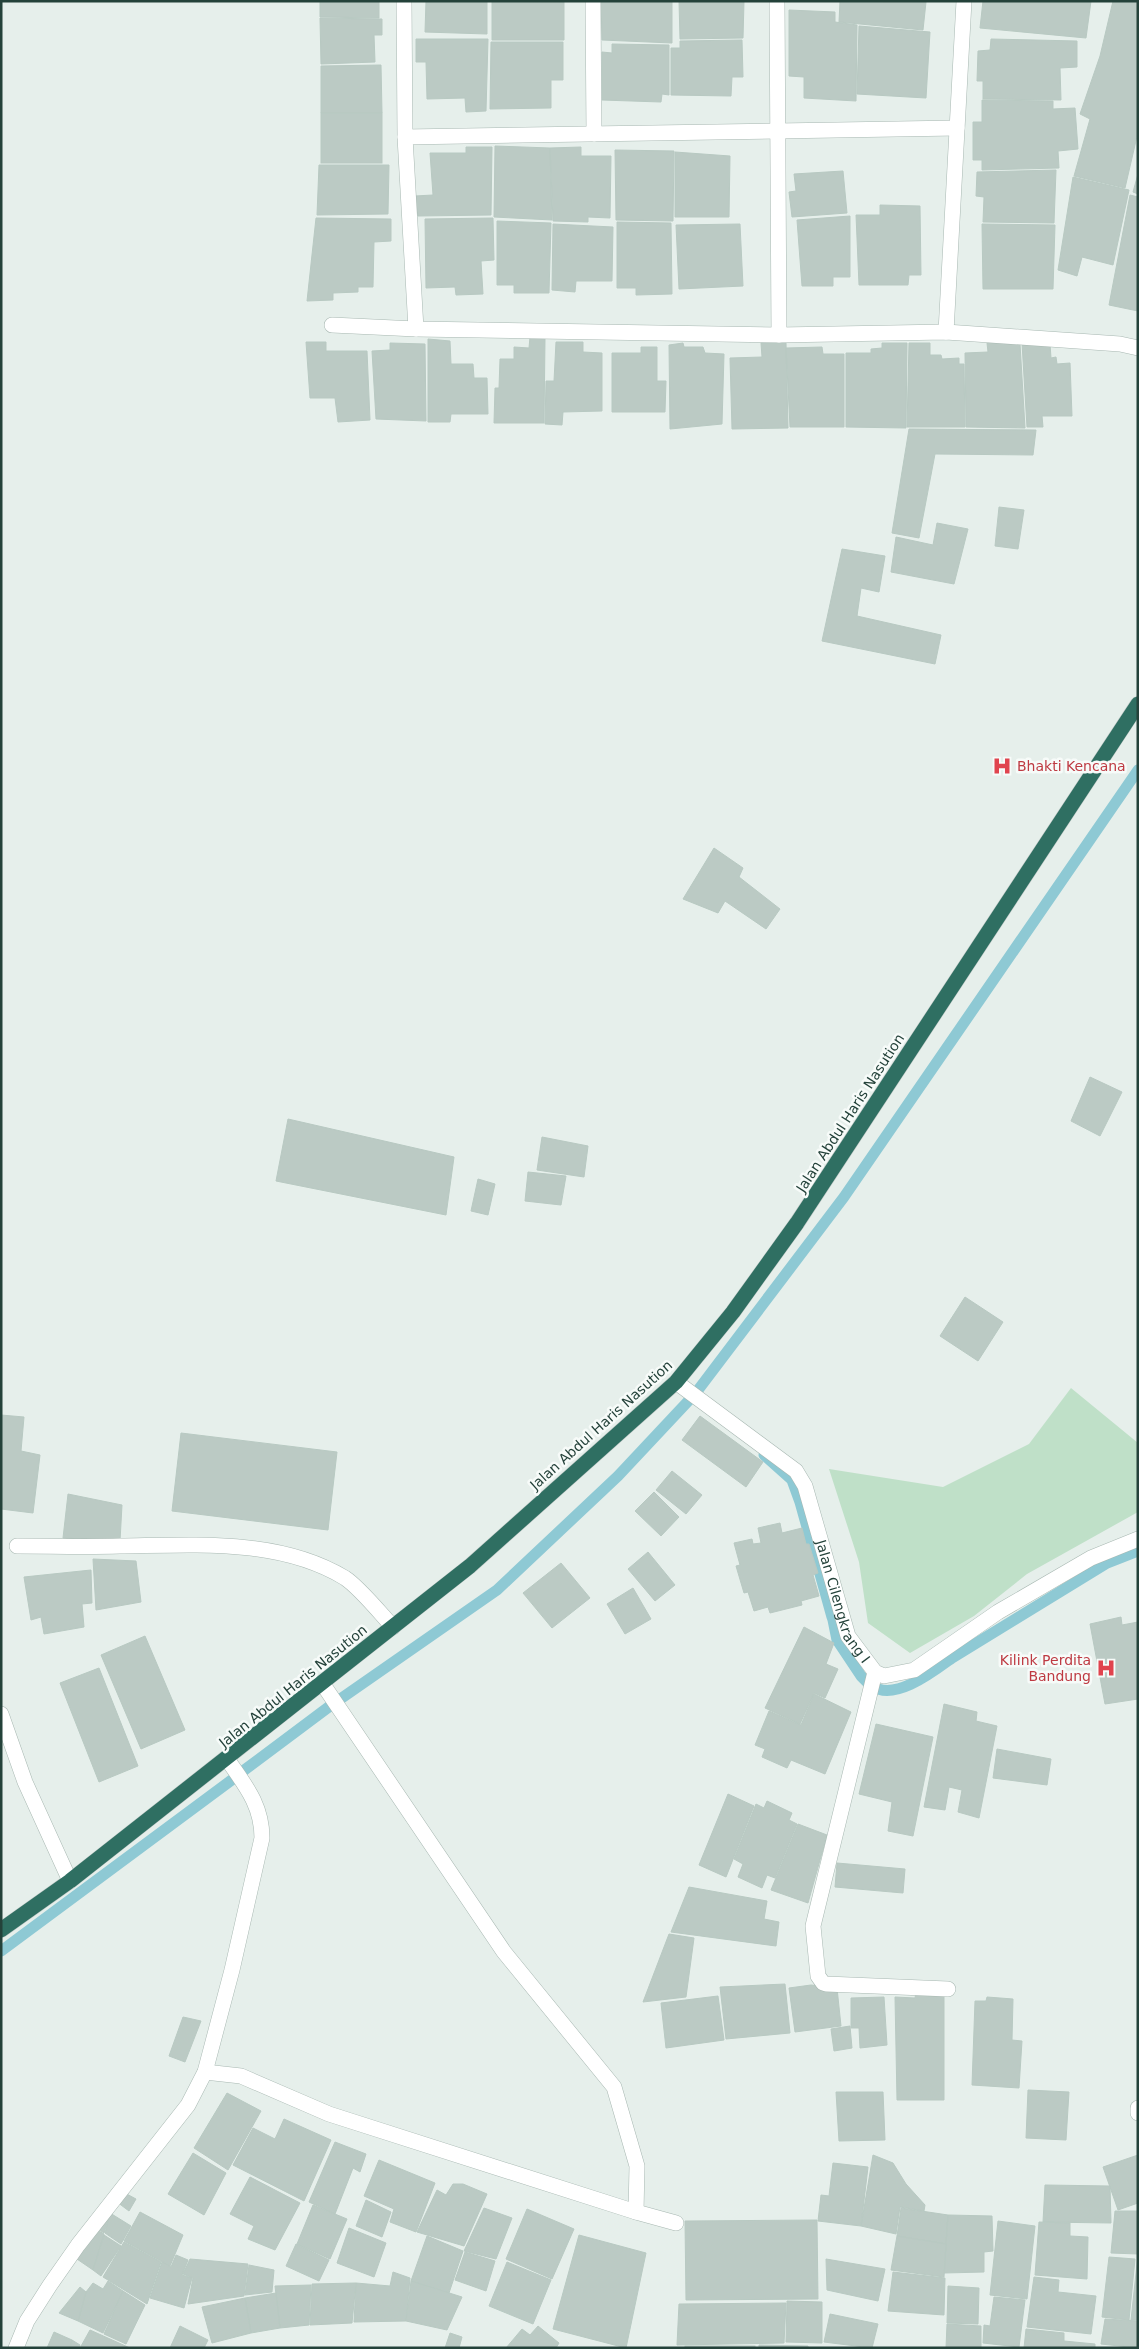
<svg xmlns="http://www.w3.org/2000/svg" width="1139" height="2349" font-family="'DejaVu Sans',sans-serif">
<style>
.green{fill:#bfe0c8}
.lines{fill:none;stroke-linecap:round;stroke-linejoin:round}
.stream{stroke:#8ec9d4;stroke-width:11}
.building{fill:#bbcac4;stroke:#b8c9c2}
.minor-casing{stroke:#a8b8b2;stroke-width:16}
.highway-casing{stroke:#c2cac8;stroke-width:16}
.minor{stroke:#fff;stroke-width:15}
.highway{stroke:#2f6f62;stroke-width:15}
.labels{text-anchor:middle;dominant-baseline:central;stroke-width:5;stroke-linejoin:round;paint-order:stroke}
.health-label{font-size:14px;fill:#be3a42;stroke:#f7fbf9;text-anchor:start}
.street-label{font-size:14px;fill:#24423a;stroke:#f7fbf9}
</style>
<rect width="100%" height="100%" fill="#e6efeb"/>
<polygon class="green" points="1071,1388 1138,1443 1138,1512 1027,1574 974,1616 910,1653 868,1623 859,1562 829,1469 943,1487 1029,1444"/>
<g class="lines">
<g class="stream">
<polyline points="695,1394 844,1197 1138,770"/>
<polyline points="764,1455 792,1480 800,1502 832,1617"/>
<polyline points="833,1620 837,1640 861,1676 870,1685"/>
<path d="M872 1686C895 1702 934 1671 952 1658L1107 1563 1138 1551"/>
<polyline points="336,1702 497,1590 618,1476 693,1396"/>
<polyline points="239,1774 334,1703"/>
<polyline points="1,1951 237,1776"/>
</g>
</g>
<g class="building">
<polygon points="320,1 379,1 379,18 320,17"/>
<polygon points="426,1 487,1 487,34 425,32"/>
<polygon points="492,1 564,2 564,40 492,40"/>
<polygon points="601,1 672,1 672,43 602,40"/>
<polygon points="679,1 744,1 743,38 680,39"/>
<polygon points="840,1 926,2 923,30 839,22"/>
<polygon points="983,1 1091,1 1086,38 980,28"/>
<polygon points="1113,1 1138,1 1138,132 1125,188 1074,176 1090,119 1080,114 1100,56"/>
<polygon points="789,10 835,12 835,22 857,25 856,101 804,98 804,77 789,76"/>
<polygon points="320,18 382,19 382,35 374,35 375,62 321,64"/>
<polygon points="859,26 930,32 926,98 857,94"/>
<polygon points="416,39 488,39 486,111 466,112 465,98 427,99 426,62 416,62"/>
<polygon points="991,39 1077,41 1077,67 1060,68 1061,100 983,99 983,81 977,81 978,51 990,50"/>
<polygon points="742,40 743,77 732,77 731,96 671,95 671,48 680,48 680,41"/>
<polygon points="491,42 563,42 563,80 551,80 551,108 490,109"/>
<polygon points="612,44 669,45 669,95 662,94 661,102 602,100 602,52 612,53"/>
<polygon points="381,65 382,113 321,113 321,66"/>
<polygon points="982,100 1053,101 1053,109 1075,108 1078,149 1058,151 1059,168 982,170 982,160 973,160 973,122 982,122"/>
<rect x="321" y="113" width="61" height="50"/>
<polygon points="495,146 550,148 552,220 494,217"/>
<polygon points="466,147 492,147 491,215 418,216 415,196 433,195 430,153 466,153"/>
<polygon points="581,147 581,156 611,156 610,218 588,217 588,222 553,221 550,148"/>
<polygon points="615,150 674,151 673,221 616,220"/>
<polygon points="675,152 730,156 729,217 675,217"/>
<polygon points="319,165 389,165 388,214 317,215"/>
<polygon points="1056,170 1054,223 983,222 984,197 976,196 977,172"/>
<polygon points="843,171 847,213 792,217 789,192 796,191 794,174"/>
<polygon points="1138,174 1138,194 1133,192"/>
<polygon points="1073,177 1129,190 1113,265 1082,257 1077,276 1058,270"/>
<polygon points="1130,195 1138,197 1138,311 1109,305"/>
<polygon points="880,205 920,206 921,275 909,275 908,285 859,285 856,215 880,215"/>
<polygon points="850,216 850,277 833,277 833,286 802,286 797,220"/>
<polygon points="316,218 391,219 391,241 374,242 373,287 358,287 358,292 333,293 333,300 307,301"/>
<polygon points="493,218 494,260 481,261 483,294 456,295 455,287 426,288 425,219"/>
<polygon points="497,221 551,223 549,293 514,293 514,285 497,285"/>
<polygon points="617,222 671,223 672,294 636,295 636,288 617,288"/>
<polygon points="553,224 613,227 612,281 576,281 575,292 552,290"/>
<polygon points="740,224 743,286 679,289 676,225"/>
<polygon points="982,224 1055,225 1053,289 983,289"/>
<polygon points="530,337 545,338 544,423 494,423 495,388 499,388 500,359 514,359 514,347 529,348"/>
<polygon points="428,339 450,341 451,364 473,364 474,378 487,378 488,414 451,414 450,422 428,422"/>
<polygon points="306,342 326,342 326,351 367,351 370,420 338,422 335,398 310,398"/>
<polygon points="556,342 583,342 583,352 602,353 602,411 563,412 562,425 545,424 546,381 554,381"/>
<polygon points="390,343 425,344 426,421 376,419 372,351 390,350"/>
<polygon points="683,343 684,347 703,347 705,353 724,354 722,424 670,429 669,345"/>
<polygon points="761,343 786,343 788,428 732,429 730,358 762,357"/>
<polygon points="882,343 907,343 906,428 846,427 846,353 871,353 871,349 882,348"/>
<polygon points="909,343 930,343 930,355 941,355 942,359 959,358 959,364 964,364 965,427 907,427"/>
<polygon points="987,343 1020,344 1025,428 966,427 965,353 988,352"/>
<polygon points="1022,343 1050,344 1051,358 1056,357 1057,364 1070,363 1072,416 1042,416 1043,427 1027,427"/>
<polygon points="641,347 657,347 657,381 666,381 665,412 612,412 612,353 641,353"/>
<polygon points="822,347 823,354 844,354 844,427 790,427 786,348"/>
<polygon points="909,429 1036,430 1033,455 935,454 919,538 892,533"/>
<polygon points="999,507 1024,510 1018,549 995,546"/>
<polygon points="937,523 968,529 954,584 891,572 896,537 933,545"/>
<polygon points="842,549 885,556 879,592 861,588 857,616 941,635 935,664 822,641"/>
<polygon points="714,848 743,868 739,877 780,909 766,929 725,901 718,913 683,899"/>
<polygon points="1090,1077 1122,1092 1100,1136 1071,1121"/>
<polygon points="288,1119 454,1157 446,1215 276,1181"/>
<polygon points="542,1137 588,1146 584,1177 537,1170"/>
<polygon points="528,1172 566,1176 561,1205 525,1201"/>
<polygon points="478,1179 495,1184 488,1215 471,1211"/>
<polygon points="965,1297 1003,1322 978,1361 940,1336"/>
<polygon points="1,1415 24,1417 21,1451 40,1455 33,1513 1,1509"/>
<polygon points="700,1416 763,1462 746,1487 682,1440"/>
<polygon points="181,1433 337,1452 328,1530 172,1511"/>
<polygon points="672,1471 702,1495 686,1514 656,1490"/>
<polygon points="654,1492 679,1517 661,1536 635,1511"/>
<polygon points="68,1494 122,1505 120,1541 63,1538"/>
<polygon points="780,1523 782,1533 802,1528 806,1544 809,1544 818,1573 813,1575 819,1596 801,1601 802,1605 770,1613 768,1607 754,1611 748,1592 744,1593 736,1566 740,1565 734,1543 752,1539 753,1544 761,1543 758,1528"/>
<polygon points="648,1552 675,1585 655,1601 628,1569"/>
<polygon points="93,1559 136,1561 141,1602 96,1610"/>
<polygon points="561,1563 590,1598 552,1628 523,1593"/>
<polygon points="91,1570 92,1603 82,1604 84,1627 44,1634 41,1617 31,1620 24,1577"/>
<polygon points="633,1588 651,1619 625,1634 607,1604"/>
<polygon points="1121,1617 1122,1625 1138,1622 1138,1699 1105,1704 1090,1624"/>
<polygon points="804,1627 834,1643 826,1664 838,1669 825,1698 814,1693 800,1724 765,1708"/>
<polygon points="145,1636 185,1730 141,1749 101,1655"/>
<polygon points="99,1668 138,1766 99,1782 60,1683"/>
<polygon points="814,1694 851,1712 825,1774 791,1760 787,1768 762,1757 765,1749 755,1745 769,1711 801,1725"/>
<polygon points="944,1704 977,1712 976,1721 997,1726 979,1818 958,1812 962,1790 949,1787 945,1810 924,1807"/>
<polygon points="876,1724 933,1737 913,1836 888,1831 892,1802 859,1794"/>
<polygon points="997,1749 1051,1759 1047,1785 993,1778"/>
<polygon points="728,1794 754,1806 726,1877 699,1865"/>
<polygon points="767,1801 792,1813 789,1820 797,1824 775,1878 767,1875 762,1888 738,1877 743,1864 734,1859 756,1804 764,1808"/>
<polygon points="798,1824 827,1835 808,1903 771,1890"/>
<polygon points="837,1863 905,1869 903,1893 835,1887"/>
<polygon points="689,1887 767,1901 764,1919 779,1922 776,1946 671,1932"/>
<polygon points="669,1934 694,1938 686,1997 643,2002"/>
<polygon points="785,1984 790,2033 726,2039 720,1987"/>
<polygon points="811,1985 837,1988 841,2026 795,2032 789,1988"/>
<polygon points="916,1992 944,1994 944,2100 897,2100 895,1997 915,1998"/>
<polygon points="718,1996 724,2040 666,2048 661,2003"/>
<polygon points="884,1997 887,2045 860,2048 859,2028 851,2028 851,1998"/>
<polygon points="987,1997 1013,1999 1012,2040 1022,2041 1019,2088 972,2085 975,2001 986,2001"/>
<polygon points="183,2017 201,2021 185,2062 169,2056"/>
<polygon points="850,2026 852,2048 834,2051 831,2029"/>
<polygon points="1028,2090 1069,2092 1066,2140 1026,2138"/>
<polygon points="836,2092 883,2092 885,2140 839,2141"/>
<polygon points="227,2093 261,2111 228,2170 194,2148"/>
<polygon points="284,2119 331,2140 304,2201 233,2165 253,2128 275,2139"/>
<polygon points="335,2142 366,2154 360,2172 353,2168 335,2214 309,2202"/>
<polygon points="193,2153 226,2173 204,2215 168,2194"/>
<polygon points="873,2155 893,2163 906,2184 925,2205 924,2211 900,2207 896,2234 861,2226"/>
<polygon points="1138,2155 1138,2203 1118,2210 1103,2167"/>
<polygon points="379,2160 435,2183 416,2232 390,2222 394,2209 364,2196"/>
<polygon points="833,2163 868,2167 861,2226 818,2221 821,2195 829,2196"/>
<polygon points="250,2177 300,2203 275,2250 248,2239 254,2226 230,2214"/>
<polygon points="453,2184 463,2184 487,2194 464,2246 417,2232 437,2190 446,2195"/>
<polygon points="1045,2185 1110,2186 1111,2223 1043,2222"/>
<polygon points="123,2192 136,2199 129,2211 117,2202"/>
<polygon points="366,2200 391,2212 382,2237 356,2226"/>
<polygon points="313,2205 347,2219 330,2259 297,2244"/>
<polygon points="484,2208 512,2218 496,2259 464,2251"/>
<polygon points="901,2208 948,2215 946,2244 897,2236"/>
<polygon points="527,2209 574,2229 552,2279 506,2259"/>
<polygon points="1115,2211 1138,2211 1138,2254 1111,2253"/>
<polygon points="140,2212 183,2235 170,2266 124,2241"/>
<polygon points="110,2213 131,2226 121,2244 105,2233"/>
<polygon points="110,2213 104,2233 98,2229"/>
<polygon points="948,2215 992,2216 993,2251 984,2252 984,2272 944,2273"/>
<polygon points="817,2220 818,2299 686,2300 685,2221"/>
<polygon points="998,2221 1035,2226 1027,2299 990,2295"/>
<polygon points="1039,2222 1070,2223 1070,2236 1088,2237 1087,2279 1035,2275"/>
<polygon points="349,2228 386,2243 374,2277 337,2263"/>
<polygon points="99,2231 104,2234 93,2270 74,2257 89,2235 93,2238"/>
<polygon points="104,2235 121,2246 101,2276 93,2270"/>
<polygon points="579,2235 646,2253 626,2348 553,2329"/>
<polygon points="427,2236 463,2251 449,2293 411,2281"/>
<polygon points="897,2236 946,2244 944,2277 891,2270"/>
<polygon points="124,2242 161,2262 147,2304 103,2277"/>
<polygon points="296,2244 329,2260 319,2281 286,2266"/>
<polygon points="465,2252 495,2261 486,2291 455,2280"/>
<polygon points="176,2255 188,2260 182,2275 192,2278 184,2308 150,2298 162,2262 171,2267"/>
<polygon points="1138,2255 1138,2320 1131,2320"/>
<polygon points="1109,2257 1135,2259 1129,2320 1102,2317"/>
<polygon points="190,2259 248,2264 244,2296 188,2304 193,2278 183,2274"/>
<polygon points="826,2259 885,2269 878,2301 827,2290"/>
<polygon points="507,2262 551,2280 533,2324 489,2306"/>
<polygon points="249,2265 274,2270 272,2292 245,2295"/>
<polygon points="393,2272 410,2278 406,2321 354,2322 356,2283 390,2286"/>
<polygon points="893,2272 945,2278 944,2315 888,2311"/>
<polygon points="1034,2277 1059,2280 1058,2292 1096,2296 1091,2334 1027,2327"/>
<polygon points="108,2281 123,2291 103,2333 78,2321 86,2292 93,2283 103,2289"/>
<polygon points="411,2281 462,2297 447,2330 406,2321"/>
<polygon points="356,2283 352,2323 310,2325 312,2284"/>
<polygon points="311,2285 309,2325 280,2328 275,2286"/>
<polygon points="948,2286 979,2288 978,2324 947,2323"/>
<polygon points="80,2287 86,2292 78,2321 59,2313"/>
<polygon points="123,2291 145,2305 126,2344 104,2334"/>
<polygon points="276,2293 280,2328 251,2333 245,2298"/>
<polygon points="994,2297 1025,2300 1019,2347 983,2343 984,2325 990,2326"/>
<polygon points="245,2298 251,2333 212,2343 202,2307"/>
<polygon points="787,2301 822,2302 822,2343 786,2342"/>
<polygon points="786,2303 784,2343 677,2345 679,2304"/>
<polygon points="830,2314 878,2324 872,2348 824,2342"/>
<polygon points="1105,2319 1138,2321 1138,2348 1101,2344"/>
<polygon points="947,2324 981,2326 981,2348 946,2348"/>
<polygon points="180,2326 208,2340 204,2348 170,2348"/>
<polygon points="538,2326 559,2343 556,2348 506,2348 522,2329 530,2335"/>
<polygon points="1026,2329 1064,2333 1064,2341 1095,2344 1095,2348 1024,2348"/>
<polygon points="90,2330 130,2348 80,2348"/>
<polygon points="54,2332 72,2340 70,2348 47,2348"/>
<polygon points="450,2333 462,2337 459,2348 445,2348"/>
<polygon points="72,2340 80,2345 79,2348 70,2348"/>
<polygon points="759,2345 808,2346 808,2348 759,2348"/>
<rect x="685" y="2346" width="70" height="2"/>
</g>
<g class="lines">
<g class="minor-casing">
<g id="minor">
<polyline points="404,1 405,137 416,329"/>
<polyline points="593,1 594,134"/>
<polyline points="777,1 779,335"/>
<polyline points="405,137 957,128"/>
<polyline points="332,325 416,329 779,335 946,332 1120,344 1138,348"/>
<polyline points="946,332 964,1"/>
<path id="s1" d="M676 1382 796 1471 805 1486 848 1636 875 1672 884 1676 914 1670 998 1612 1091 1558 1138 1539"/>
<path d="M17 1546C51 1546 85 1547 120 1546 194 1545 279 1538 345 1578 359 1587 381 1614 393 1627"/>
<polyline points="875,1672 813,1926 818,1976 823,1983 826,1984 948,1989"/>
<polyline points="322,1683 504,1952 614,2087 637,2166 636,2212"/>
<polyline points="1,1714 25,1782 70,1881"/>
<polyline points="205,2072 241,2076 329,2114 636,2212 676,2223"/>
<polyline points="1138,2108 1138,2113"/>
<path d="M16 2348 27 2321 50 2285 78 2245 188 2105 205 2072 232 1970 262 1838C262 1805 245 1785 227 1759"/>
</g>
</g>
<g class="highway-casing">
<polyline id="highway" points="1,1930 70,1881 470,1566 676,1382 733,1312 797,1223 1138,704"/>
</g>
<use href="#minor" class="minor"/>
<use href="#highway" class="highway"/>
</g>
<defs>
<g id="hospital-bare" transform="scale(1.5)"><path d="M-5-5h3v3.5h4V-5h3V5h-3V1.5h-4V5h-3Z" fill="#e0444e" stroke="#f7fbf9" stroke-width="2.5" paint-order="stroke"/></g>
</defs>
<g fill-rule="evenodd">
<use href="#hospital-bare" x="1002" y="766"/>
<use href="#hospital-bare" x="1106" y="1668"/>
</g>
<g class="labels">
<g class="health-label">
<text x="1017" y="766">Bhakti Kencana</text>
<text x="1091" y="1660" text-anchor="end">Kilink Perdita<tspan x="1091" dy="16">Bandung</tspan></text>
</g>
<g class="street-label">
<text transform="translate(850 1113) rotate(-57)">Jalan Abdul Haris Nasution</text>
<text transform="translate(601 1425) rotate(-42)">Jalan Abdul Haris Nasution</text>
<text stroke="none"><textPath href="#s1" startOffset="289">Jalan Cilengkrang I</textPath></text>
<text transform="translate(293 1686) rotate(-39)">Jalan Abdul Haris Nasution</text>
</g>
</g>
<rect width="1139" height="2349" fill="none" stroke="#24423a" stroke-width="5"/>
</svg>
